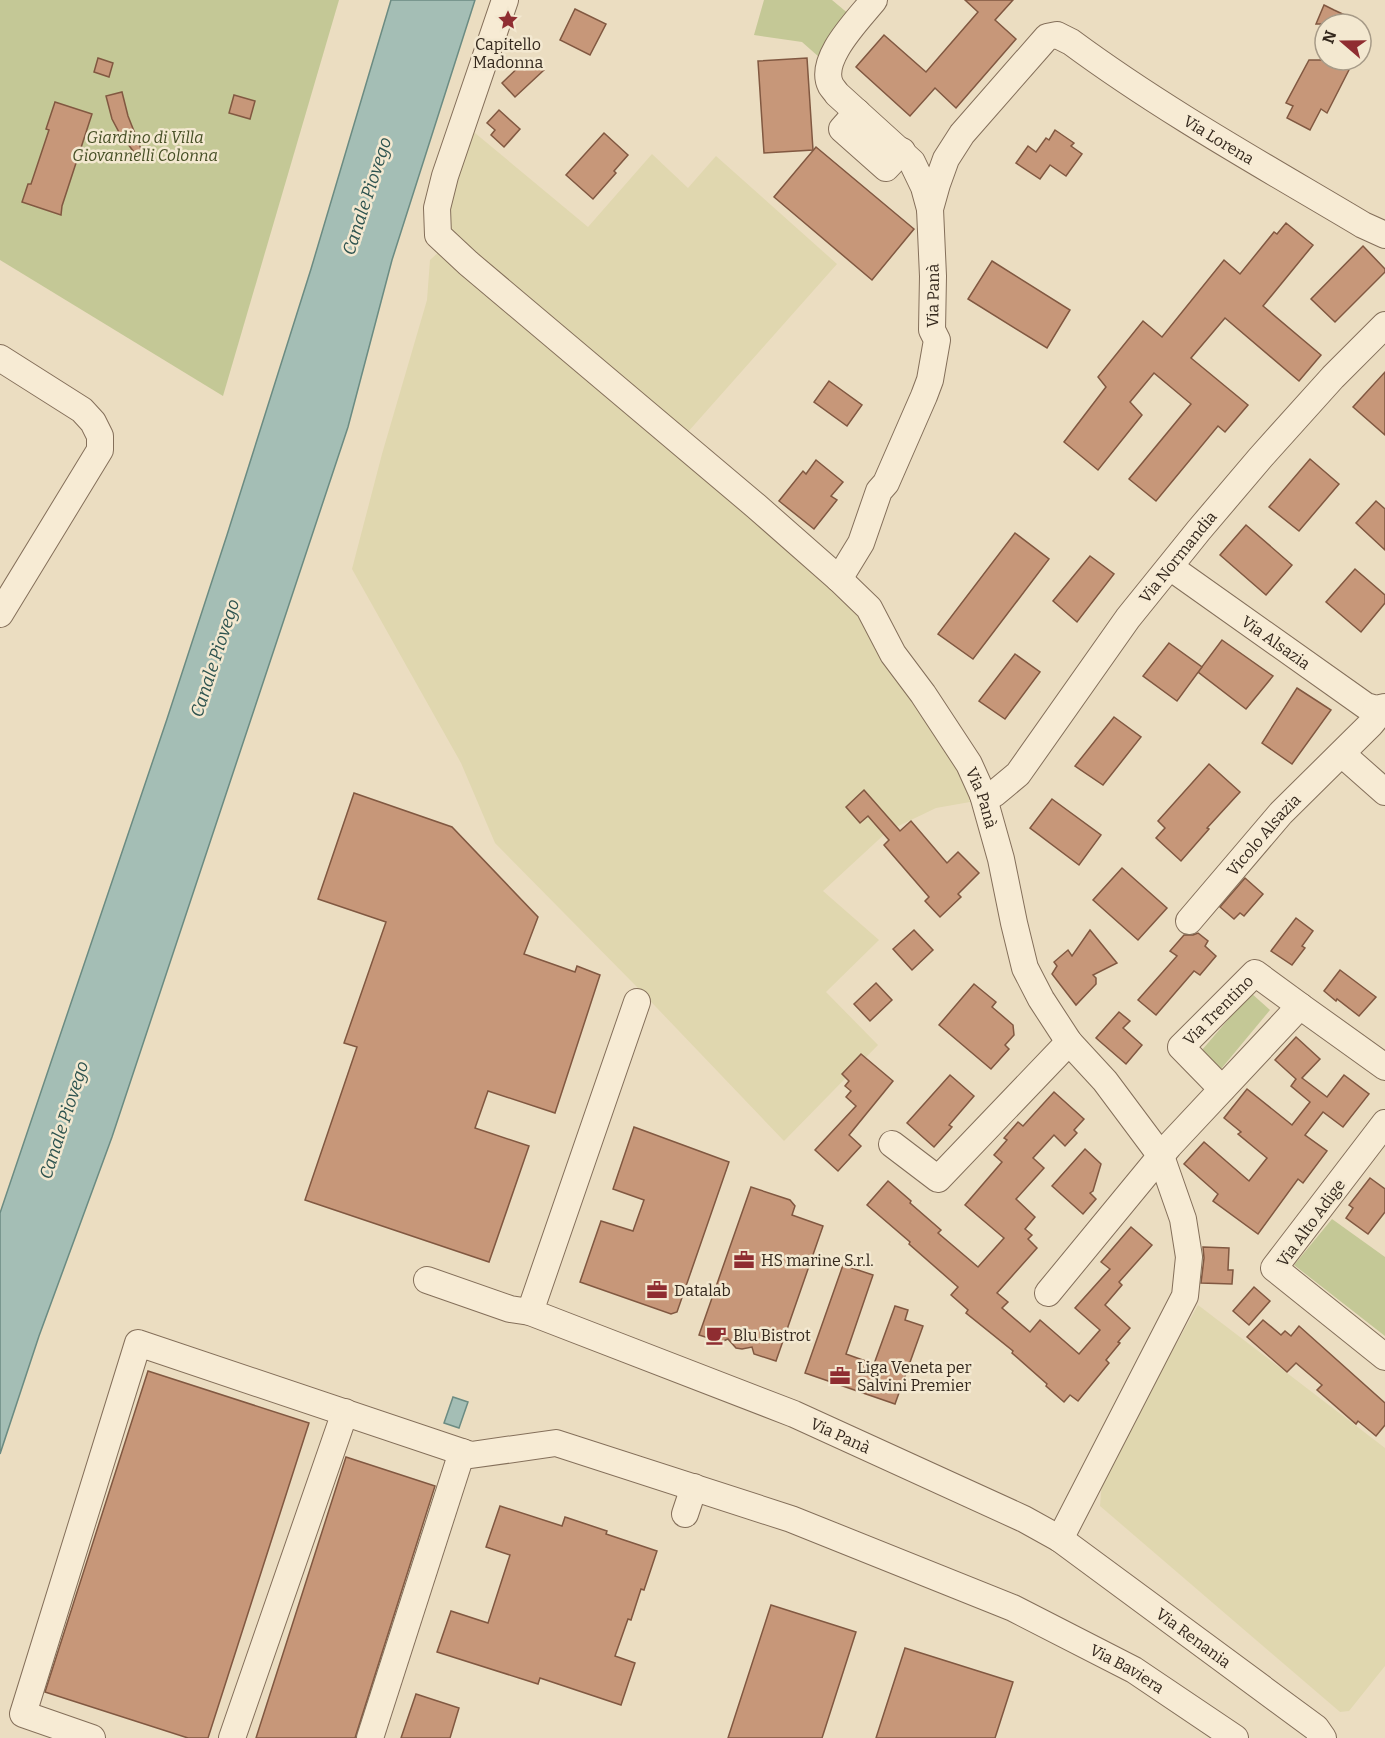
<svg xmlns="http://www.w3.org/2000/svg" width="1385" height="1738" font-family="Bitter,serif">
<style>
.farmland{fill:#e0d7af}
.green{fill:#c4c896}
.water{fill:#a4beb5;stroke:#6b8b82;stroke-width:1.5}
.building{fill:#c79779;stroke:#815841;stroke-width:1.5}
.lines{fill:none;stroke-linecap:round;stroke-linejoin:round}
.minor-casing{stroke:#846f5a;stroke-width:28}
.minor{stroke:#f7ebd4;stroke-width:26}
.labels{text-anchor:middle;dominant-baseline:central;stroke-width:5;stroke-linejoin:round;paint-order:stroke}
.poi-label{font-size:16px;fill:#34281d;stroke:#f3e8d0;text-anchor:start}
.park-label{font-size:16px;font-style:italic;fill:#464f25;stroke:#f3e8d0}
.street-label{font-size:16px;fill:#34281d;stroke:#f3e8d0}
.water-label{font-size:18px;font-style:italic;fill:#2d534f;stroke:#f3e8d0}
</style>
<rect width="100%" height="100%" fill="#ebddc1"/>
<g class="farmland">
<polygon points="469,128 588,227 652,154 688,188 716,156 837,264 679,442 854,588 987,799 936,808 888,831 823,891 879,940 826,992 878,1045 784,1141 635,985 495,843 461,763 352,569 382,454 427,300 430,260 442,249 441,208"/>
<polygon points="1198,1305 1385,1448 1385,1666 1349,1711 1340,1712 1100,1506 1102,1481 1127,1432"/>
</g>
<g class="green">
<polygon points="0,0 339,0 223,396 0,260"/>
<polygon points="764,0 832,0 850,15 819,57 802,42 754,35"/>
<polygon points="1251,993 1270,1010 1221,1069 1202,1050"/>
<polygon points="1332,1219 1385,1257 1385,1336 1294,1265"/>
</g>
<g class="water">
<polygon points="391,0 475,0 392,260 348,427 112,1137 39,1336 0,1454 0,1213 167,719 227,535 311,269"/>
<polygon points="453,1397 468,1402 459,1428 444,1423"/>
</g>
<g class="building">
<polygon points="965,0 1013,0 995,20 1016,39 956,108 935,88 910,116 856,67 884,35 926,72 978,12"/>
<polygon points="1324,5 1334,10 1364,24 1316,24"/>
<polygon points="575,9 606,24 590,55 560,40"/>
<polygon points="98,58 113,63 109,77 94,72"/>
<polygon points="807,58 813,150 764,153 758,61"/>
<polygon points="527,59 533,59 544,70 515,97 502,83"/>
<polygon points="1309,60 1354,60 1327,113 1321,109 1310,130 1287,118 1293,106 1286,103"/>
<polygon points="122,92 128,116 145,159 141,161 120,134 112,119 106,96"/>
<polygon points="234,95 255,101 250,119 229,113"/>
<polygon points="55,102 92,114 62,206 61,215 22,202 28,184 31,184 49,130 46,129"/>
<polygon points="499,110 520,129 504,147 491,135 495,130 487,123"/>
<polygon points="1055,130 1074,143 1071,146 1082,154 1066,176 1050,165 1040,179 1016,163 1028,146 1036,152 1046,138 1049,140"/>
<polygon points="604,133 628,155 614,171 616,173 593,199 566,175"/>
<polygon points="816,147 914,229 872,280 774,197"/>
<polygon points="1286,223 1313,245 1263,306 1321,355 1299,381 1225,318 1191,358 1248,405 1225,432 1218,426 1156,501 1129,479 1191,404 1154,373 1130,402 1142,415 1098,470 1064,442 1106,387 1098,377 1143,321 1162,337 1224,260 1240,274 1274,232 1277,234"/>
<polygon points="1363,246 1385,269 1385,272 1335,322 1311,299"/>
<polygon points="992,261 1070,310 1047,348 968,299"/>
<polygon points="1385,372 1385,435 1353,407"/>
<polygon points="829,381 862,405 847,426 814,402"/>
<polygon points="1310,459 1339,484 1299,531 1269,507"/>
<polygon points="816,460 843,482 831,496 837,500 814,529 779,501 803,471 806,474"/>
<polygon points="1376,501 1385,509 1385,550 1356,523"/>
<polygon points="1246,525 1292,565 1266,595 1220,555"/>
<polygon points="1015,533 1049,559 973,659 938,634"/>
<polygon points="1090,556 1114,574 1077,622 1053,601"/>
<polygon points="1355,569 1385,595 1385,603 1361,632 1326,602"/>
<polygon points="1222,640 1273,676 1246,709 1198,672"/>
<polygon points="1169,643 1202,667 1177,701 1143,676"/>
<polygon points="1015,654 1040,672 1005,719 979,701"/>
<polygon points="1297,688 1331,710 1292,764 1262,743"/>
<polygon points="1114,717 1141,737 1103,785 1075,766"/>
<polygon points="1209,764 1240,792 1207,828 1209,829 1181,861 1156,838 1165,828 1158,821"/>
<polygon points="864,790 900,831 911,821 947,863 958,852 979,873 958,894 961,897 940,917 925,901 929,897 884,845 889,840 868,816 860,823 846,807"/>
<polygon points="354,793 452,827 538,917 524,954 575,972 577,966 600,975 555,1113 488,1091 475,1128 529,1146 489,1262 305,1200 357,1047 344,1043 386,922 318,899"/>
<polygon points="1052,799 1101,835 1079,865 1030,828"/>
<polygon points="1122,868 1167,908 1138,940 1093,900"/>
<polygon points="1245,878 1263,894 1244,916 1240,913 1234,919 1220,907"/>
<polygon points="1296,918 1313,931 1302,946 1305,948 1292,965 1271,951"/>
<polygon points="914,930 933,950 912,970 893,949"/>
<polygon points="1090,930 1117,963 1093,975 1096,978 1096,984 1076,1005 1052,974 1057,966 1054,962 1068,950 1072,956"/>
<polygon points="1198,933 1208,941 1205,946 1216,956 1200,975 1194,971 1156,1015 1138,1000 1177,956 1170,951 1184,935 1193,935"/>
<polygon points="1340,970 1376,997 1359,1016 1337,999 1336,1001 1324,991"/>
<polygon points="876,983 892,1000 870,1021 854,1004"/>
<polygon points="974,984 996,1002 992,1007 1013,1025 1014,1035 1005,1045 1009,1049 991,1069 939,1025"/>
<polygon points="1119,1012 1130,1021 1123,1028 1142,1045 1126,1064 1096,1038"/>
<polygon points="1296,1037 1320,1059 1302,1078 1327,1097 1344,1075 1369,1094 1343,1127 1323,1112 1305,1135 1327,1151 1303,1183 1298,1179 1258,1234 1213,1201 1218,1194 1184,1164 1204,1142 1249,1181 1267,1158 1238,1134 1241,1132 1224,1118 1247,1089 1292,1125 1310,1102 1291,1086 1296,1079 1275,1060"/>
<polygon points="861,1054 893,1081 849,1135 861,1146 838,1171 815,1150 856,1106 846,1097 851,1091 845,1086 849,1081 842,1074"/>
<polygon points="950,1075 974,1096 949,1125 952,1127 934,1147 907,1123"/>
<polygon points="1054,1092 1084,1119 1074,1130 1077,1133 1065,1146 1054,1135 1033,1158 1044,1168 1016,1199 1035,1217 1025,1229 1032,1235 1028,1239 1037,1248 997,1293 1008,1302 1002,1308 1030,1332 1040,1320 1079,1354 1100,1330 1075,1308 1110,1269 1101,1262 1131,1227 1152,1245 1119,1282 1122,1285 1105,1305 1130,1328 1118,1342 1120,1343 1106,1360 1109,1363 1078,1401 1070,1395 1064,1402 1046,1386 1047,1384 1012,1353 1013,1351 966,1313 968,1310 951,1295 958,1287 909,1244 910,1242 867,1205 888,1181 911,1201 910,1203 941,1230 938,1233 978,1267 1004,1238 965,1205 1002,1162 994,1155 1007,1140 1004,1138 1018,1122 1023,1126"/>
<polygon points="634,1127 729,1162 677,1312 671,1314 580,1282 601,1221 633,1231 644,1200 613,1189"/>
<polygon points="1085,1149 1101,1164 1093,1191 1090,1193 1096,1199 1083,1214 1052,1186"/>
<polygon points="1370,1178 1385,1189 1385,1212 1368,1234 1346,1218 1353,1208 1349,1205"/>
<polygon points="751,1187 790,1200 795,1206 792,1215 823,1226 776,1361 754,1354 752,1347 742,1349 736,1348 728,1339 721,1342 699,1335"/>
<polygon points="1203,1247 1229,1248 1228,1270 1233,1270 1232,1284 1201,1283 1204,1258"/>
<polygon points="843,1265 873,1275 846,1354 874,1364 895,1306 908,1310 905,1320 923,1326 895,1404 805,1373"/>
<polygon points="1254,1287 1270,1301 1249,1325 1233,1311"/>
<polygon points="1263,1320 1281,1335 1285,1331 1291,1336 1299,1326 1385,1403 1385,1425 1376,1436 1358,1421 1356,1424 1317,1390 1322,1385 1296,1363 1287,1372 1247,1337"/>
<polygon points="148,1371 309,1423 208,1738 188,1738 45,1692"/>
<polygon points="346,1457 435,1486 355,1738 256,1738"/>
<polygon points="500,1506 562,1526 565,1517 607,1531 606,1534 657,1551 644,1590 641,1589 631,1620 628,1619 615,1656 635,1663 621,1705 540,1678 538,1684 437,1652 451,1611 488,1623 510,1555 486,1547"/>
<polygon points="771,1605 856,1632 822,1738 728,1738"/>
<polygon points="905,1648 1013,1682 995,1738 876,1738"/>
<polygon points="416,1694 459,1708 450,1738 401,1738"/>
</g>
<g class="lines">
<g class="minor-casing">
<g id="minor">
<path id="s1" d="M505 0 445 176 437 208 438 235 468 263 756 506 839 579 869 608 893 654 923 694 969 764 983 795 1001 859 1014 923 1025 968 1041 999 1069 1042 1105 1081 1161 1156 1183 1219 1189 1257 1185 1296 1060 1539"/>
<path d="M874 0C859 19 817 60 831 86 833 89 835 91 837 94L912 162 924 187 930 209"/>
<polyline points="857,112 842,129 886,168 902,151"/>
<polyline points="0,358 82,410 93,422 100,436 100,450 0,614"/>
<path id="s2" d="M1170 567 1366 706 1376 709 1385 707"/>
<path id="s3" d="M839 579 861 543 879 491 886 483 924 396 930 380 937 340 932 330 933 276 930 209 937 184 946 159 962 134 1047 37 1057 35 1071 42C1163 110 1264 166 1363 225L1385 235"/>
<polyline points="1342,754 1385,792"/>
<path id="s4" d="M983 795 994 794 1018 774 1128 618 1199 530 1261 457 1333 377 1385 325"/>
<path id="s5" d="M1189 921 1281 813 1371 724 1375 719 1376 709"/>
<path id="s6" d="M637 1002 530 1312 794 1414 1024 1519 1060 1539 1316 1728 1323 1738"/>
<path id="s7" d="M1222 1089 1181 1047 1255 973 1300 1006"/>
<polyline points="1385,1123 1274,1268 1385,1357"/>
<polyline points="892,1144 938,1179 1069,1042"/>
<polyline points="427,1280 510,1309 530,1312"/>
<polyline points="1048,1293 1169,1146 1300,1006 1385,1067"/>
<polyline points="685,1514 694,1487"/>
<path id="s8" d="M92 1738 23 1714 138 1343 471 1455 556 1443 791 1519 1013 1608 1134 1670 1235 1738"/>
<polyline points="232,1738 345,1412"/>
<polyline points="370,1738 462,1452"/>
</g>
</g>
<use href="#minor" class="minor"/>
</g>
<defs>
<g id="sight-bare" transform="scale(1.62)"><path d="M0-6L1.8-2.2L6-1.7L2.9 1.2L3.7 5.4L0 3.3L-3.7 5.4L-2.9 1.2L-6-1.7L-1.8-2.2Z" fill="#8f2d31" stroke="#f3e8d0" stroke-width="2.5" paint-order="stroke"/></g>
<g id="office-bare" transform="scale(1.62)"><path d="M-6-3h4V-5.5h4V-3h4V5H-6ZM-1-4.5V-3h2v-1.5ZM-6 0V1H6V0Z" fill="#8f2d31" stroke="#f3e8d0" stroke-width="2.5" paint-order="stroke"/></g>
<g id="cafe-bare" transform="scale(1.62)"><path d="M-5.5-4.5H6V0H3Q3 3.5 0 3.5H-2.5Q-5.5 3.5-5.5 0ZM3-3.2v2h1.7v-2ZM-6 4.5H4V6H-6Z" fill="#8f2d31" stroke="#f3e8d0" stroke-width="2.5" paint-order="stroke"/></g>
</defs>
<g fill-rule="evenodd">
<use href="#sight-bare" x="508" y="20"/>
<use href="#office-bare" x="744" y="1260"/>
<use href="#office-bare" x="657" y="1290"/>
<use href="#cafe-bare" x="716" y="1335"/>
<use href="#office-bare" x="840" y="1376"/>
</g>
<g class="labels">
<g class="poi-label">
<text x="508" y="44" text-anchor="middle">Capitello<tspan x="508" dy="18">Madonna</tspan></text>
<text x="761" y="1260">HS marine S.r.l.</text>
<text x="674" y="1290">Datalab</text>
<text x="733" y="1335">Blu Bistrot</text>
<text x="857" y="1367">Liga Veneta per<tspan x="857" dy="18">Salvini Premier</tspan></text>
</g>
<g class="park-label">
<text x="145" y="137">Giardino di Villa<tspan x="145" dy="18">Giovannelli Colonna</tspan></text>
</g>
<g class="street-label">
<text stroke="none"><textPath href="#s3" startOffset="807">Via Lorena</textPath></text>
<text stroke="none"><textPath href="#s3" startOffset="306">Via Panà</textPath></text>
<text stroke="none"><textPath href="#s4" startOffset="312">Via Normandia</textPath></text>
<text stroke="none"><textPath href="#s2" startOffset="130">Via Alsazia</textPath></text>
<text stroke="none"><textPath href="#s1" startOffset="1038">Via Panà</textPath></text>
<text stroke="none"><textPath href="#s5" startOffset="114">Vicolo Alsazia</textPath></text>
<text stroke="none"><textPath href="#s7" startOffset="111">Via Trentino</textPath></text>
<text transform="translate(1311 1223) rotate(-54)">Via Alto Adige</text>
<text stroke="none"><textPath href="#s6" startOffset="662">Via Panà</textPath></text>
<text stroke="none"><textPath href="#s6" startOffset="1071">Via Renania</textPath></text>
<text stroke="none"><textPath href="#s8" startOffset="1514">Via Baviera</textPath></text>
</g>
<g class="water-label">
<text transform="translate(367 196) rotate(-72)">Canale Piovego</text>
<text transform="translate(215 658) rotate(-72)">Canale Piovego</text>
<text transform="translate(64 1120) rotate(-72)">Canale Piovego</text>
</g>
</g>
<g transform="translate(1343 42) rotate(290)"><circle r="28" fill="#f3e8d0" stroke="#a79b88" stroke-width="1.5"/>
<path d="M0-4.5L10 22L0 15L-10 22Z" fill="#8f2d31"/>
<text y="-9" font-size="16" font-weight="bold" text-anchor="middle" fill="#34281d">N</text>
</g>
</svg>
